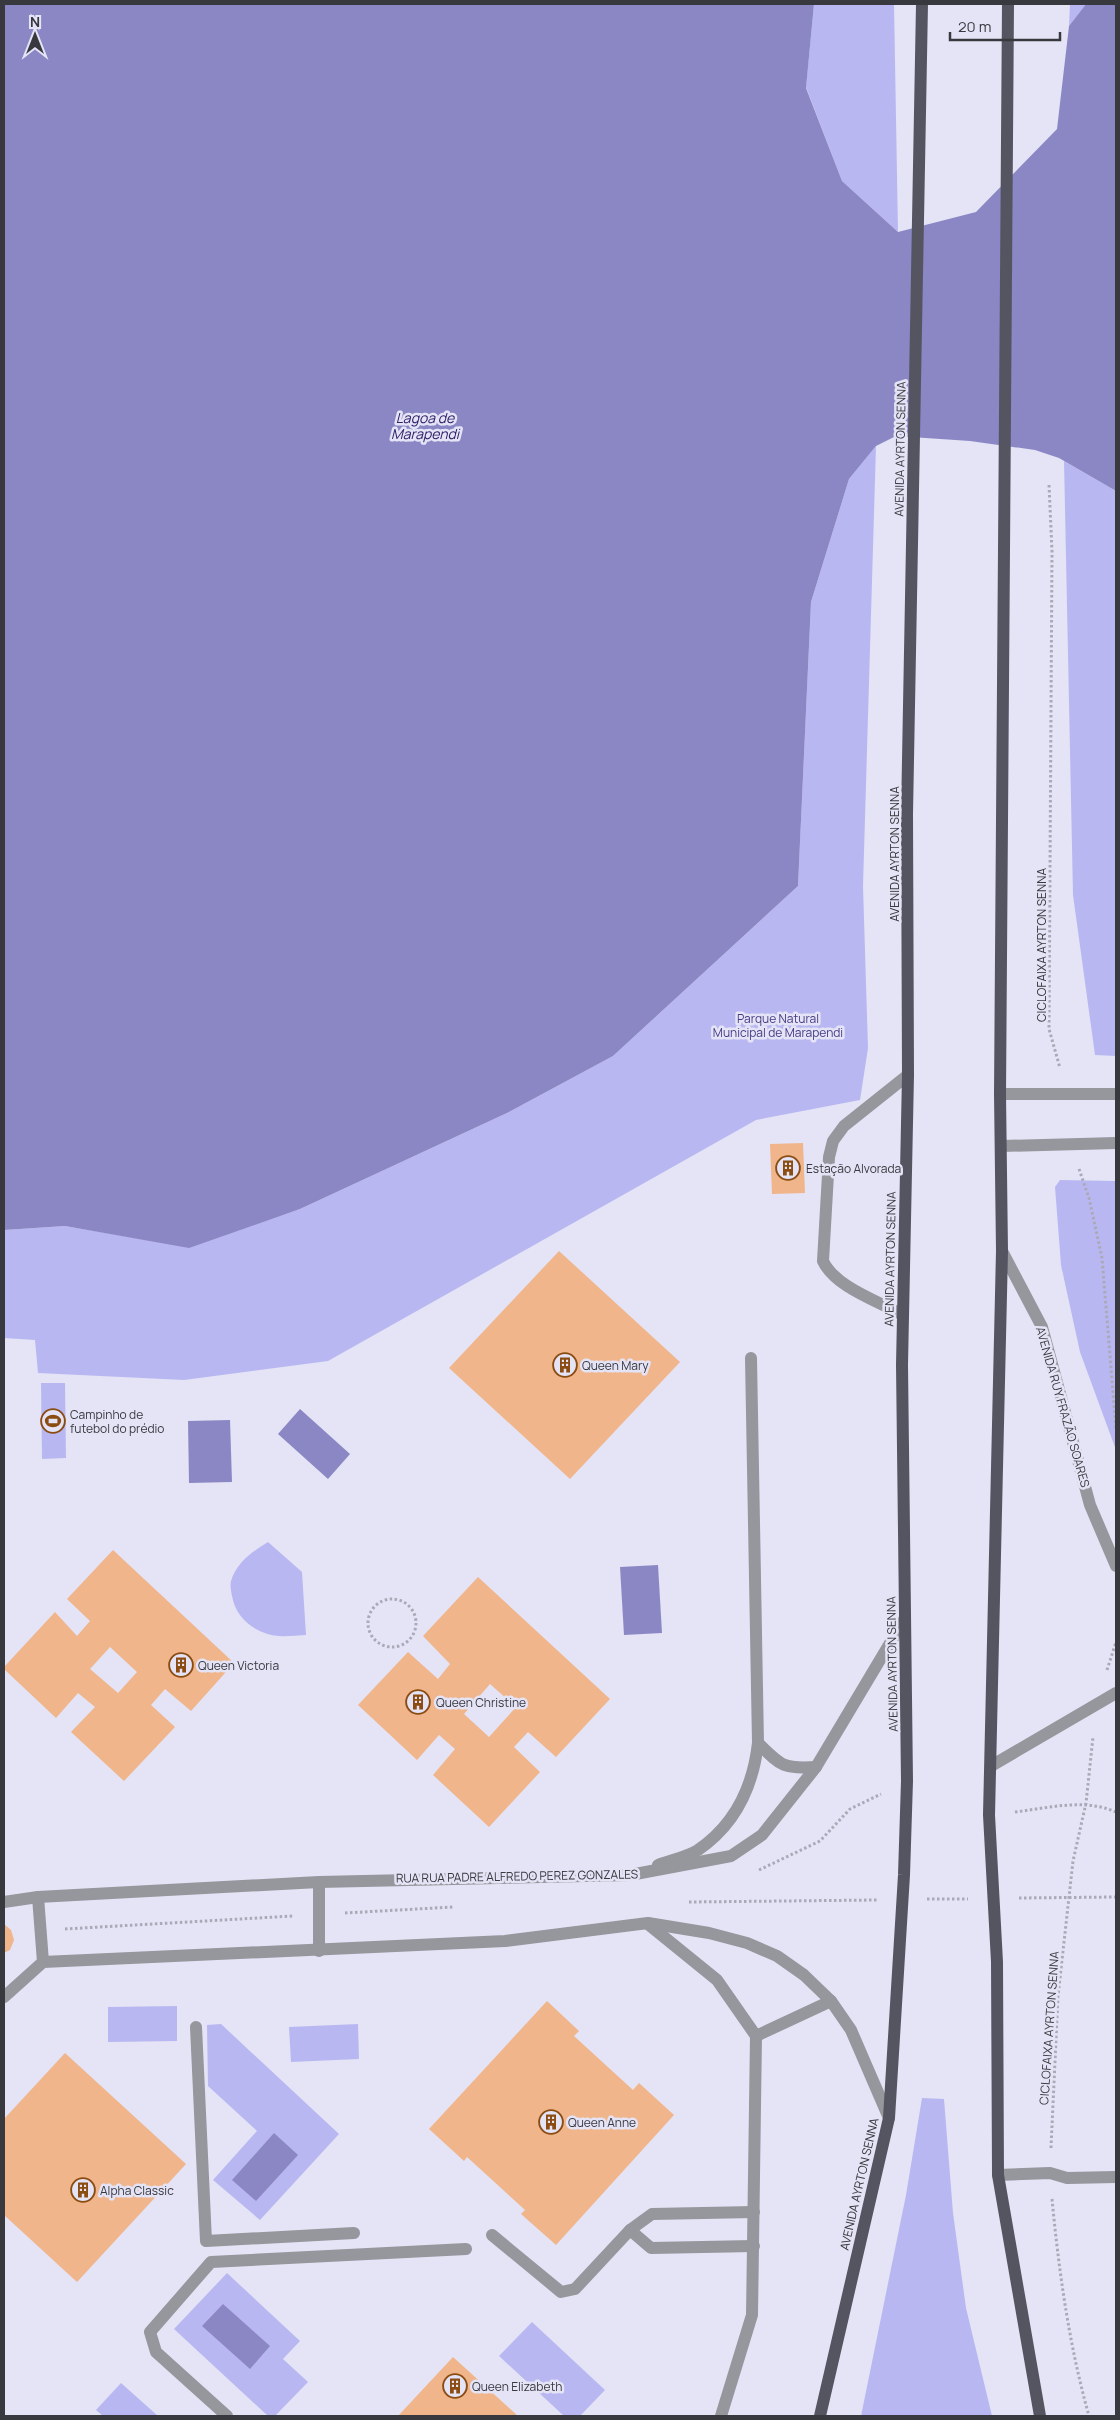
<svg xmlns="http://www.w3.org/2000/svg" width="1120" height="2420" font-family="Manrope,sans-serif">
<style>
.green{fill:#b9b7f1}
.water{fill:#8b87c4}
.building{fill:#f0b58a;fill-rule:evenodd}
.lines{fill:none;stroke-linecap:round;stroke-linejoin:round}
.path{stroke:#a9a9b7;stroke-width:3;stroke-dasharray:2.5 2.5;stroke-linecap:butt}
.minor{stroke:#96969d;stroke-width:12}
.major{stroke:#555562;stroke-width:12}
.labels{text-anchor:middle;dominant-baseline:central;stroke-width:5;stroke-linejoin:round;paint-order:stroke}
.street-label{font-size:12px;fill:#38383f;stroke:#e4e4f6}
.park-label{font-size:12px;fill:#463b85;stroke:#e4e4f6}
.poi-label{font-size:12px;fill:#38383f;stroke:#e4e4f6;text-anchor:start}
.water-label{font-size:14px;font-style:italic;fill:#2f2068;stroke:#e4e4f6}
</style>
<rect width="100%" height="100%" fill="#e4e4f6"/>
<g class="green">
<polygon points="814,4 894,4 898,232 842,181 806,87"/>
<polygon points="1070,4 1086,4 1069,26"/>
<polygon points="876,446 863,886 868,1048 860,1100 756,1120 328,1361 184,1380 38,1373 35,1340 4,1338 4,1230 65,1226 189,1247 300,1209 507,1113 613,1056 798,886 811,602 849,479"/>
<polygon points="1064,461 1116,491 1116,1056 1095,1055 1073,895"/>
<polygon points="1060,1180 1116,1181 1116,1450 1080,1352 1061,1265 1055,1187"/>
<polygon points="41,1383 65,1383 66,1458 42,1459"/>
<path d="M268 1542 302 1572 306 1635C298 1635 287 1637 279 1636 256 1634 236 1619 232 1596 231 1591 230 1585 231 1581 237 1562 252 1552 268 1542Z"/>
<polygon points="177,2006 177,2041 108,2042 108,2007"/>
<polygon points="221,2024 339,2134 260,2220 213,2180 257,2131 208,2086 207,2025"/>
<polygon points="358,2024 359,2059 291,2062 289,2027"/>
<polygon points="922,2098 944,2099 953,2213 966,2308 992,2416 861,2416 906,2195"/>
<polygon points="227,2273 300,2341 283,2359 308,2382 275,2416 268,2416 174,2329"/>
<polygon points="532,2322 605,2390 580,2416 564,2416 499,2356"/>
<polygon points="121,2383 158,2416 103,2416 96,2410"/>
</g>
<g class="water">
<polygon points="4,4 814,4 806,88 842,181 898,232 976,212 1057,129 1069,26 1086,4 1116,4 1116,491 1059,458 1035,450 970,441 896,436 876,446 849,479 811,602 798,886 613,1056 507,1113 300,1209 189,1248 65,1226 4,1230"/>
<polygon points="300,1409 350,1454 328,1479 278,1434"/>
<polygon points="230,1420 232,1482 189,1483 188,1421"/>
<polygon points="658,1565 662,1633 624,1635 620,1567"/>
<polygon points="274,2133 298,2155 256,2201 232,2180"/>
<polygon points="223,2304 270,2346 250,2369 202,2326"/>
</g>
<g class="building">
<polygon points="803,1143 805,1193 772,1194 770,1144"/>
<polygon points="559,1251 680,1362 570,1479 449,1368"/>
<path d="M113 1550 234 1663 191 1711 165 1689 151 1705 175 1727 124 1781 71 1732 95 1707 78 1693 56 1718 4 1669V1667L55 1612 77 1636 90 1621 67 1599ZM110 1647 137 1672 118 1693 90 1669Z"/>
<path d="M478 1577 610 1699 556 1757 528 1732 514 1747 540 1772 489 1827 433 1775 455 1749 439 1735 417 1760 358 1705 408 1652 438 1679 450 1664 423 1636ZM490 1684 516 1707 489 1737 464 1714Z"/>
<polygon points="4,1924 11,1930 14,1940 10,1950 4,1953"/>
<polygon points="547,2001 579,2031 574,2036 633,2090 639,2083 674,2115 556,2245 521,2214 525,2210 467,2157 464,2161 429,2129"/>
<polygon points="65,2053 186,2164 77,2282 4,2215 4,2119"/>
<polygon points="453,2357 518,2416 398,2416"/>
</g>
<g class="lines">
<g class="path">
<polyline points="1049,485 1052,551 1049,1029 1060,1068"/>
<polyline points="1079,1169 1089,1198 1102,1258 1116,1429"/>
<circle cx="392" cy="1623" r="24"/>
<polyline points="1107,1670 1116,1642"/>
<path d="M1015 1812C1049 1808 1084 1798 1116 1812"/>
<polyline points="759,1870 820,1841 850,1809 881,1794"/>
<polyline points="1019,1898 1116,1897"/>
<polyline points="927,1899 968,1899"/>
<polyline points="689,1902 878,1900"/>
<polyline points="345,1913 453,1907"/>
<polyline points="65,1929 293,1916"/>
<polyline points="1051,2148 1058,1996 1073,1861 1086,1803 1093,1737"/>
<path d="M1052 2199C1059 2272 1069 2345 1089 2416"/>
</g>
<g class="minor">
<polyline points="1000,1094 1116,1094"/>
<polyline points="1002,1146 1116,1143"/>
<polyline points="1002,1251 1042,1327 1090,1505 1116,1566"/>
<path d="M903 1315C878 1301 835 1287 823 1261L829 1157 833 1141 844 1126 908 1075"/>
<path d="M758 1743C781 1766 783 1769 816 1767"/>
<polyline points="991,1766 1116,1693"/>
<path d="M658 1865C671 1860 687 1857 698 1850 736 1824 753 1787 758 1743L751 1358"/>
<polyline points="319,1882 319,1951"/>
<polyline points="38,1897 43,1962"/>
<polyline points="4,1902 38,1897 319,1882 630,1875 731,1856 762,1835 816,1767 905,1618"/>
<polyline points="648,1924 717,1980 756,2036 752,2315 721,2416"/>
<polyline points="4,1997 43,1962 505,1941 648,1923 709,1933 747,1943 777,1956 804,1975 831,2001 851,2030 889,2118"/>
<polyline points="196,2027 206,2241 354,2233"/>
<polyline points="756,2036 831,2001"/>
<polyline points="998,2175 1050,2173 1067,2178 1116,2177"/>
<polyline points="754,2212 652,2214 630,2230 651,2248 754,2246"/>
<polyline points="492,2235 561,2292 575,2289 630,2230"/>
<polyline points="227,2416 156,2352 150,2332 211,2262 466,2249"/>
</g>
<g class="major">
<polyline points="1008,4 1000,1094 1002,1251 989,1815 997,1962 998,2175 1040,2416"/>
<polyline points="820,2416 889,2118 904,1875 907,1781 902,1365 908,1075 907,814 922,4"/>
</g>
</g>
<defs>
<g id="building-ring" transform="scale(1.25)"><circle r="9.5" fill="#e4e4f6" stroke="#8b4c12" stroke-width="1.5"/><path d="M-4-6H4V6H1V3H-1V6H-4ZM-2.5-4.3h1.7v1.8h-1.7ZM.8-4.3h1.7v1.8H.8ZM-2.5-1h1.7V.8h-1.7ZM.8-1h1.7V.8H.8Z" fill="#8b4c12"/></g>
<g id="stadium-ring" transform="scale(1.25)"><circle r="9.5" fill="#e4e4f6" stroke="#8b4c12" stroke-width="1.5"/><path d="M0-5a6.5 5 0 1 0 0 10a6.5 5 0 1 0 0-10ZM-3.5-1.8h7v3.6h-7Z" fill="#8b4c12"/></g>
</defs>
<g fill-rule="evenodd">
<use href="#building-ring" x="788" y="1168"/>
<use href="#building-ring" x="565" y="1365"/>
<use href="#stadium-ring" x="53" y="1421"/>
<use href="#building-ring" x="181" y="1665"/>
<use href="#building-ring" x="418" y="1702"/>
<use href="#building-ring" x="551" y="2122"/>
<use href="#building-ring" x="83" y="2190"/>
<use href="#building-ring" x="455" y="2386"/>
</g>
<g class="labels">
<g class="street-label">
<text transform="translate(900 449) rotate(-89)">AVENIDA AYRTON SENNA</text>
<text transform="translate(894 854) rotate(-90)">AVENIDA AYRTON SENNA</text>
<text transform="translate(1041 945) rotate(-90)">CICLOFAIXA AYRTON SENNA</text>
<text transform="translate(890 1259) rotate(-89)">AVENIDA AYRTON SENNA</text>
<text transform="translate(1063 1407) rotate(74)">AVENIDA RUY FRAZÃO SOARES</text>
<text transform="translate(892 1664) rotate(-91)">AVENIDA AYRTON SENNA</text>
<text transform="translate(517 1876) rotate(-1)">RUA RUA PADRE ALFREDO PEREZ GONZALES</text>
<text transform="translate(1049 2028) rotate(-86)">CICLOFAIXA AYRTON SENNA</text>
<text transform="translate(859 2184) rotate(-77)">AVENIDA AYRTON SENNA</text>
</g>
<g class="park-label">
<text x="778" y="1018">Parque Natural<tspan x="778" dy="14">Municipal de Marapendi</tspan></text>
</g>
<g class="poi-label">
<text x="806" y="1168">Estação Alvorada</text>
<text x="582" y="1365">Queen Mary</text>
<text x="70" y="1414">Campinho de<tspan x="70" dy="14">futebol do prédio</tspan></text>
<text x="198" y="1665">Queen Victoria</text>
<text x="436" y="1702">Queen Christine</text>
<text x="568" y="2122">Queen Anne</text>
<text x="100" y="2190">Alpha Classic</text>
<text x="472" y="2386">Queen Elizabeth</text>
</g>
<g class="water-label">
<text x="425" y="417">Lagoa de<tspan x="425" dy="16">Marapendi</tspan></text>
</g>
</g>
<rect width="1120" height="2420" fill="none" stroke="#38383f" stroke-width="10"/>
<g transform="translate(35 35)" stroke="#e4e4f6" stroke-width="4" paint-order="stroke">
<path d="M0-4L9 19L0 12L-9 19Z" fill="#38383f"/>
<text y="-8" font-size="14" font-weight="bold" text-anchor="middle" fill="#38383f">N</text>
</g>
<path d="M950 32v8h110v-8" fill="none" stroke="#38383f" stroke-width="2.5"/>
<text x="958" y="32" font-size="15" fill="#38383f" stroke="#e4e4f6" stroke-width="4" paint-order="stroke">20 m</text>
</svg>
